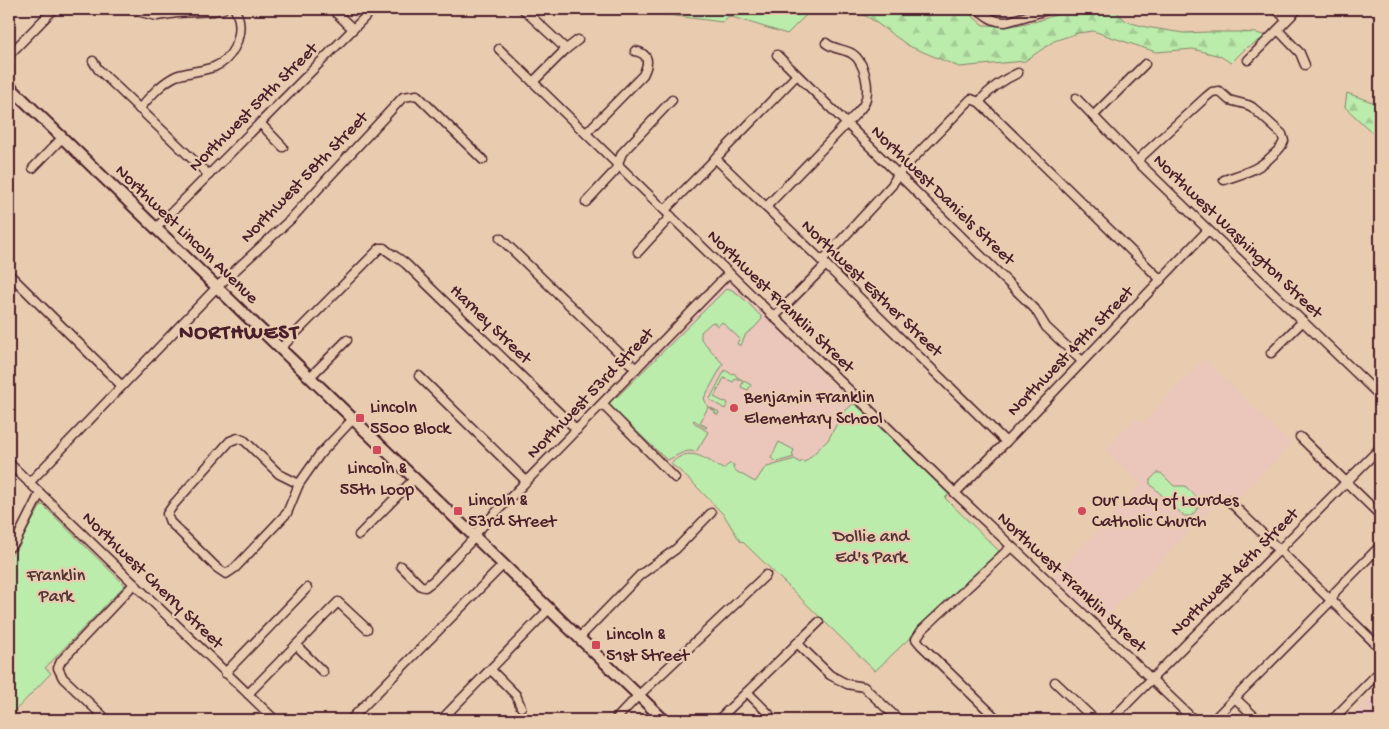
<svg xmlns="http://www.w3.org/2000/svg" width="1389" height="729" font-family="'Gochi Hand',sans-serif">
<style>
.built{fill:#eac6bb}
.green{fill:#bbecab;stroke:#82866b}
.forest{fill:url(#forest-firs);stroke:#82866b}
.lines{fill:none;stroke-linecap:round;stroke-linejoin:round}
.street-casing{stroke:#4a1f2b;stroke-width:11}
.secondary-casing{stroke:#4a1f2b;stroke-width:14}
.street{stroke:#e9ccb0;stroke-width:8}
.secondary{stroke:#e9ccb0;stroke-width:10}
.poi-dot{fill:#d1495b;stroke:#e9ccb0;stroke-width:2}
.labels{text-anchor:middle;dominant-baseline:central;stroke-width:4.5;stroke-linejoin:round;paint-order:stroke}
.street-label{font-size:18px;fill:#4a1f2b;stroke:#e9ccb0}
.poi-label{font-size:18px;fill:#4a1f2b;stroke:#e9ccb0;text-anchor:start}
.park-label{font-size:18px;fill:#553438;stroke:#e9ccb0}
.district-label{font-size:22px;font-weight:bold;letter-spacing:1px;fill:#4a1f2b;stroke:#e9ccb0}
</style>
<defs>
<pattern id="forest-firs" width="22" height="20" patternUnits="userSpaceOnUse" patternTransform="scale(1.25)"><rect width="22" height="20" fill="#bbecab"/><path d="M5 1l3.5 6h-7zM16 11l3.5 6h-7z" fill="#a2ca93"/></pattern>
</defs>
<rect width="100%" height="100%" fill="#e9ccb0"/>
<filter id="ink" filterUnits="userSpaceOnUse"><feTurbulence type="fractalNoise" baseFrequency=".02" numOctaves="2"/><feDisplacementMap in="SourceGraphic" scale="10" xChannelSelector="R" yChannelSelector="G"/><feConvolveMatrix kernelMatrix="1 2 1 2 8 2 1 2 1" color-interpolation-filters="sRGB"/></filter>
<g filter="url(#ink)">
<g class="built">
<polygon points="729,283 734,284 867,421 748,536 611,407 612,401 725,285"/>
<polygon points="1204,359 1291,444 1236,500 1227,492 1101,622 1053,577 1141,485 1105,450 1136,418 1142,424"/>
<polygon points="1380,688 1380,720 1349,720 1374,694"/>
</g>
<g class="green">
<polygon points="640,9 812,9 787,34 729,16 722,22 676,16"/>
<path d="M727 288C740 292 751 307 761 316L762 319 754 328 746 334 741 345H738L737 343 740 339 722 322 718 326 715 324V322L711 323 701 332V339L723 364 704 398 707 406 719 412 718 415 715 413V411L708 407 700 423 707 427 705 428 694 420 693 421 697 425 708 432 696 452C685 448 676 457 667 460L611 407 609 401 611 399 618 396Z"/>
<polygon points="725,370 731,374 734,373 737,377 751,385 748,390 741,387 743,382 736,378 733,382 724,378 714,397 724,402 725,401 728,403 725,409 712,401 710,399"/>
<path d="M853 404 856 405 864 412 949 494 945 498 1000 552 875 671 743 542 740 541 724 515 697 487 679 470 671 464C689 444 705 459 723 469L729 464 734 465 733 468 734 470 755 482 756 481 764 469 767 467 795 459 800 463 802 461 805 462 828 440 843 413Z"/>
<polygon points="779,442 794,450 792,455 794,457 777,462 771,458"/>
<polygon points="1157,473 1161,473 1174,486 1185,486 1201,501 1201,505 1191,516 1184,516 1150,484 1150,480"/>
<polygon points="41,505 43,505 125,585 45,668 51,673 9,717 9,553 13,553 17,549"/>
</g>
<g class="forest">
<polygon points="845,9 964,9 983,25 1011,26 1037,21 1074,9 1117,9 1118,13 1126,21 1131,23 1146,27 1183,33 1209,32 1241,32 1256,33 1267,36 1262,40 1246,48 1231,63 1220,56 1193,49 1156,52 1093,31 1078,33 1054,41 1025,61 959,67 909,46 868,17"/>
<polygon points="1347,93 1380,105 1380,140 1345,107"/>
</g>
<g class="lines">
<g class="street-casing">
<g id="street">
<polyline points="128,9 157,16 177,13 214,11 223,9"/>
<polyline points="332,9 353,29"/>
<polyline points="523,9 566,49"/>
<path d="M978 9C987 17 994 22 1006 22L1051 9"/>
<polyline points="1276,9 1286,19"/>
<polyline points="1278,30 1300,53 1305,65"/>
<polyline points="499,49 955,493 1092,622 1194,720"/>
<polyline points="9,55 54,9"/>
<polyline points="777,55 1035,309 1046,327 1082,361"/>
<polyline points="1248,60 1298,9"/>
<polyline points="93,61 98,69 209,175"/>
<polyline points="533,82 565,50 578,40"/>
<polyline points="1076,98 1138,162 1380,396"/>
<polyline points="979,102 1161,280"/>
<path d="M139 109C150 97 161 83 176 76 188 72 202 71 214 67 232 60 242 38 239 20 238 16 236 12 235 9"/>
<polyline points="1093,116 1145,64"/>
<polyline points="260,123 283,147"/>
<path d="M586 133 643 75C649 63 650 54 635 51"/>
<polyline points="715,158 826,265 1006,442"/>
<path d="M1138 162 1141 157 1206 97 1212 92 1219 91 1229 100 1248 105 1252 107 1282 134 1284 141C1282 146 1279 150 1274 154 1259 170 1244 173 1224 180"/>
<polyline points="33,168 62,138"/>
<polyline points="586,202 615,171 622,153 672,100"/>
<path d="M766 207 854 116C858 112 862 108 864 104 871 90 865 61 851 53 843 49 833 49 826 43"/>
<polyline points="665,210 797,75"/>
<polyline points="156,228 373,9"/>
<polyline points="500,238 636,369"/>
<polyline points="638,252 671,216"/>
<path d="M822 261 892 185 898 174 971 99 979 102C990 89 1002 80 1018 73"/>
<polyline points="9,274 122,386"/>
<polyline points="774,317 826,265"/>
<path d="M280 349 380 248H384C391 255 400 258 407 265L577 430"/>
<polyline points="1271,353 1303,321"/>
<polyline points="419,376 526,481"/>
<polyline points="310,377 347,340"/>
<polyline points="602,404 675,478"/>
<polyline points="1300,437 1380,515"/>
<polygon points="238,438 245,441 279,474 299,484 287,513 235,568 226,574 217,568 170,522 167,514 174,504 230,441"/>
<polyline points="9,463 275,720"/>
<polyline points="29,483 217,287 291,219 328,178 403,97 417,95 483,160"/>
<polyline points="299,484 320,454 353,419"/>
<polyline points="955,493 1006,442 1208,230"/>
<polyline points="1228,500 1380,648"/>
<polyline points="359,535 414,479"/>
<polyline points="473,536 729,273"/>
<polyline points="9,547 10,547 16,541 40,493"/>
<polyline points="401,566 421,586 425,587 433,581 475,537"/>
<polyline points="579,638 640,575 676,549 711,513"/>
<polyline points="797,643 830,675 847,684 864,687 899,720"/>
<polyline points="296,645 323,672"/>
<polyline points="491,670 516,695 521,707"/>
<polyline points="225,673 307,588"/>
<polyline points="1055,682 1095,720"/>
<polyline points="747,692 769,714"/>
<polyline points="248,694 338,602 367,629"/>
<polyline points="1235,698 1258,720"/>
<polyline points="107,720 63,678 58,668 61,661 134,584"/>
<polyline points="350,720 504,564"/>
<polyline points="441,720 549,609"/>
<polyline points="615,720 638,696 766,575"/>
<polyline points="718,720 819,622"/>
<polyline points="998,720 921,645 916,639 922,630 1011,547"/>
<polyline points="1111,720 1380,448"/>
<polyline points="1213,720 1332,600 1335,592 1380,546"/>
<polyline points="1332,720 1380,671"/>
</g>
</g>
<g class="secondary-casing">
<polyline id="secondary" points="9,86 664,720"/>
</g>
<use href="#street" class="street"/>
<use href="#secondary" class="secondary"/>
</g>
</g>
<g class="poi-dot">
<circle cx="734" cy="408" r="5"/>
<rect x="355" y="413" width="10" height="10" rx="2.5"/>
<rect x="372" y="445" width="10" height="10" rx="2.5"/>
<rect x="453" y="506" width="10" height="10" rx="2.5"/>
<circle cx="1082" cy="511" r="5"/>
<rect x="591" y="640" width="10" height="10" rx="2.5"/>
</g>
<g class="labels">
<g class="street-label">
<text transform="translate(254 108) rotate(-45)">Northwest 59th Street</text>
<text transform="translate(305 178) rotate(-46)">Northwest 58th Street</text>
<text transform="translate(942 196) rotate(44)">Northwest Daniels Street</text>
<text transform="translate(186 235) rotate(44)">Northwest Lincoln Avenue</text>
<text transform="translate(1237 237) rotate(44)">Northwest Washington Street</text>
<text transform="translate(871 289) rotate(44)">Northwest Esther Street</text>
<text transform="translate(780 302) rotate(44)">Northwest Franklin Street</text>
<text transform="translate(490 325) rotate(44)">Harney Street</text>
<text transform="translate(1071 352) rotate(-46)">Northwest 49th Street</text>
<text transform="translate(591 394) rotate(-46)">Northwest 53rd Street</text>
<text transform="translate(1235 573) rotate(-45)">Northwest 46th Street</text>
<text transform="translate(152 581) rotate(44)">Northwest Cherry Street</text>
<text transform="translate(1071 583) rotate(43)">Northwest Franklin Street</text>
</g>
<g class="poi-label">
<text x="744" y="398">Benjamin Franklin<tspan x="744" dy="21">Elementary School</tspan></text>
<text x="370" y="408">Lincoln<tspan x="370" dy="21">5500 Block</tspan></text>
<text x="377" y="469" text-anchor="middle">Lincoln &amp;<tspan x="377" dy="21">55th Loop</tspan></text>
<text x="468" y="501">Lincoln &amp;<tspan x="468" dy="21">53rd Street</tspan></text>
<text x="1092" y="501">Our Lady of Lourdes<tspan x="1092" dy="21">Catholic Church</tspan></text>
<text x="606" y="635">Lincoln &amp;<tspan x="606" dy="21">51st Street</tspan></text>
</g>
<g class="park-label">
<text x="871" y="537">Dollie and<tspan x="871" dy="21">Ed's Park</tspan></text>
<text x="56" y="576">Franklin<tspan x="56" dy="21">Park</tspan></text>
</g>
<g class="district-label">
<text x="239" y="334">NORTHWEST</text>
</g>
</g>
<rect width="1389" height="729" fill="none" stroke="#e9ccb0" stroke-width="30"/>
<rect x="15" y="15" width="1359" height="699" fill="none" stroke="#4a1f2b" stroke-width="2" filter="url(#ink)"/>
</svg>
